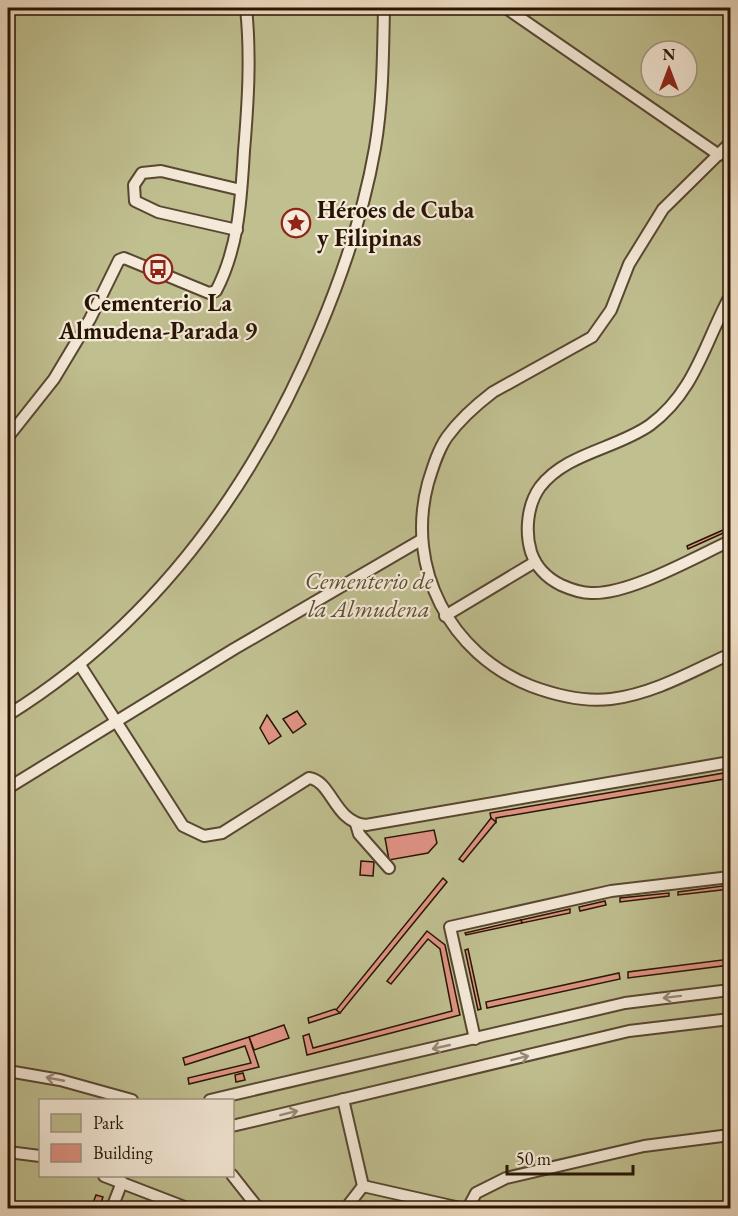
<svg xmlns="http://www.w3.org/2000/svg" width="738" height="1216" font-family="'EB Garamond',serif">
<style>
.green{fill:#c0bf90;stroke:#746a49;stroke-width:1.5;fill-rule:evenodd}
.building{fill:#e09384;stroke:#271502;stroke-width:1.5}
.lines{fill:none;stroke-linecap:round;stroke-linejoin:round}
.lane-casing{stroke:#594732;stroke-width:14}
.lane{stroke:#f5ead9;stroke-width:10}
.oneway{stroke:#988a78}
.labels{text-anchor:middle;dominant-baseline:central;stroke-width:4.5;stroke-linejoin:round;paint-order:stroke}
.poi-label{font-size:24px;font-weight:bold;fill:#271502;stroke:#f5ead9;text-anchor:start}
.park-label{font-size:24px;font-style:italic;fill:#5d5034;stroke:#f5ead9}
</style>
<rect width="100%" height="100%" fill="#f0dec4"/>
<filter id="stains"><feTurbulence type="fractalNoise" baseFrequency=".00333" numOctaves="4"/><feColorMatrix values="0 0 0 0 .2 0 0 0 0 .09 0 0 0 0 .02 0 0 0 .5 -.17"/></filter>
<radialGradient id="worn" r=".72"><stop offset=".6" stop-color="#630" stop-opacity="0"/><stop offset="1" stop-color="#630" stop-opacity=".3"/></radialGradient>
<path class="green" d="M8 8H730V1208H8ZM651 51H687V87H651ZM40 1100H232V1176H40Z"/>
<g class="building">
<polygon points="293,214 306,217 304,227 291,224"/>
<polygon points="730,527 730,530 688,549 687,546"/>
<polygon points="297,711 306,724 293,733 283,719"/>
<polygon points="267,715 281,736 269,744 260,728"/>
<polygon points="730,772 730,778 496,818 496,822 491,818 490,813"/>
<polygon points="491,818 496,822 463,862 459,859"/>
<polygon points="434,830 437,843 428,853 389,860 385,838"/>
<polygon points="361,861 374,862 373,876 360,875"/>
<polygon points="443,878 447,882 340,1013 336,1010"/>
<polygon points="730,885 730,889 678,895 678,892"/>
<polygon points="669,893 669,896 620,902 620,898"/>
<polygon points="605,901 606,905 580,911 579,907"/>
<polygon points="570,909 570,913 522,923 521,920"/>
<polygon points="521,920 522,923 466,935 465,933"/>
<polygon points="427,931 445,945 460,1015 307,1055 303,1036 309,1034 313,1048 452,1011 440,949 428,939 391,984 387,981"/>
<polygon points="468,949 481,1009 478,1010 465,950"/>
<polygon points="730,959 730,965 628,978 628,972"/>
<polygon points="619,973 620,979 487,1008 486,1002"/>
<polygon points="335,1009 340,1013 309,1023 308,1018"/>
<polygon points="284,1025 289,1038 254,1050 249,1037"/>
<polygon points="249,1037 259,1067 189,1084 188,1078 251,1063 245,1046 185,1065 183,1058"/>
<polygon points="243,1073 245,1080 236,1082 235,1075"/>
<polygon points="96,1195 103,1197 100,1206 93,1203"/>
</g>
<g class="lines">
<g class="lane-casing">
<g id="lane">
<polyline points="506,8 719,155"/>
<path d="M730 143 663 209 629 264 611 310 592 337 493 392C476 405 460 419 447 437 438 450 433 467 428 483 405 568 450 654 531 686 555 695 585 702 611 699 653 694 693 671 730 654"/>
<polyline points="237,230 158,212 135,201 134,185 142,173 161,171 241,190"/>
<path d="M730 296C705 342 695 392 650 425 616 449 566 453 540 487 527 505 525 532 531 552 536 567 547 578 561 585 570 589 581 593 591 593 629 595 695 557 730 541"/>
<path d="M8 437 54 379 90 319 119 260 124 258 209 293 216 291C239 247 241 199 244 151 248 103 251 55 246 8"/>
<polyline points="445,616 535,562"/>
<path d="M80 665 183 826 204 836 222 833 309 778C332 781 334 822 366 825L730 762"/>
<path d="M8 715C154 624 253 488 319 330 344 271 364 211 375 148 383 102 383 54 384 8"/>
<polyline points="8,788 234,649 421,540"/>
<polyline points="356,824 359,834 389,868"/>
<polyline points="475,1039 450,927 611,891 730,877"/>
<polyline points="8,1071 60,1080 132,1100"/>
<polyline points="343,1099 363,1186 460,1208"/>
<polyline points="210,1100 625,1003 730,990"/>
<polyline points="232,1126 629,1031 730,1019"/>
<polyline points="8,1152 40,1156"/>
<polyline points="232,1175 258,1208"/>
<polyline points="104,1176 187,1208"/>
<polyline points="112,1208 122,1182"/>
<polyline points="346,1208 363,1186"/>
<polyline points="468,1208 476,1193 506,1178 644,1146 730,1135"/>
</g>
</g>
<use href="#lane" class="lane"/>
</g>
<defs><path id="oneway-shaft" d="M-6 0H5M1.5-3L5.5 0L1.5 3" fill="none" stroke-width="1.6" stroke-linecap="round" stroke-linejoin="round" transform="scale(1.5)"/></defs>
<g class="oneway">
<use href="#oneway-shaft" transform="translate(672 997) rotate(173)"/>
<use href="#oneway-shaft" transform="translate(441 1047) rotate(167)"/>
<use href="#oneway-shaft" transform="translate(520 1058) rotate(-14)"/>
<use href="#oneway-shaft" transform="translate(55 1079) rotate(-169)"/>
<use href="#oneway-shaft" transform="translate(289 1113) rotate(-14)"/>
</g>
<defs>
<g id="sight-ring" transform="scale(1.5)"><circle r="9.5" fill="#f5ead9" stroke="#8f2418" stroke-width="1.5"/><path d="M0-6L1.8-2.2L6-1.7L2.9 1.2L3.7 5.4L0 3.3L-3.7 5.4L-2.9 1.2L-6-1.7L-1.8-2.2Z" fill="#8f2418"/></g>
<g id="bus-ring" transform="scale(1.5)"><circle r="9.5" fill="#f5ead9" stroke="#8f2418" stroke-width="1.5"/><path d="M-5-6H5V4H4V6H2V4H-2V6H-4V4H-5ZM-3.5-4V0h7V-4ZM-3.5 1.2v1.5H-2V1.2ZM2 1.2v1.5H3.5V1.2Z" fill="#8f2418"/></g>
</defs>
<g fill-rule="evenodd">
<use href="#sight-ring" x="296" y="223"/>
<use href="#bus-ring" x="158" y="269"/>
</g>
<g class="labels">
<g class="poi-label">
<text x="317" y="209">Héroes de Cuba<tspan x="317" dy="28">y Filipinas</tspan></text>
<text x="158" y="302" text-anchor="middle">Cementerio La<tspan x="158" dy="28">Almudena-Parada 9</tspan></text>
</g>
<g class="park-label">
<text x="369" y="580">Cementerio de<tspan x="369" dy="28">la Almudena</tspan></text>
</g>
</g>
<rect width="738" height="1216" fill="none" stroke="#f0dec4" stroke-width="30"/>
<rect x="9" y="9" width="720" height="1198" fill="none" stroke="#271502" stroke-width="3"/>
<rect x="15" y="15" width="708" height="1186" fill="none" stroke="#271502" stroke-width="1.5"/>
<rect x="39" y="1099" width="195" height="78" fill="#f5ead9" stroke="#a39583" stroke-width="1.5"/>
<rect x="51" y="1114" width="30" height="18" fill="#c0bf90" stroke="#a39583" stroke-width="1.5"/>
<text x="93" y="1129" font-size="18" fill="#271502">Park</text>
<rect x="51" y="1144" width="30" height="18" fill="#e09384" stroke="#a39583" stroke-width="1.5"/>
<text x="93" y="1159" font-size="18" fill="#271502">Building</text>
<g transform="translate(669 69)"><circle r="28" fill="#f5ead9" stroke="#a39583" stroke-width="1.5"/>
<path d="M0-4.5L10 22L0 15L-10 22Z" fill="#8f2418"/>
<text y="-9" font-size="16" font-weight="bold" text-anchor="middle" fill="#271502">N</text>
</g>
<path d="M507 1165v9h126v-9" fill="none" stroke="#271502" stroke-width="3"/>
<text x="516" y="1165" font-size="18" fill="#271502" stroke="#f5ead9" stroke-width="4.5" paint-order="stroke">50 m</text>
<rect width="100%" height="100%" filter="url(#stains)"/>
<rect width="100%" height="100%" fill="url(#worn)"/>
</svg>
